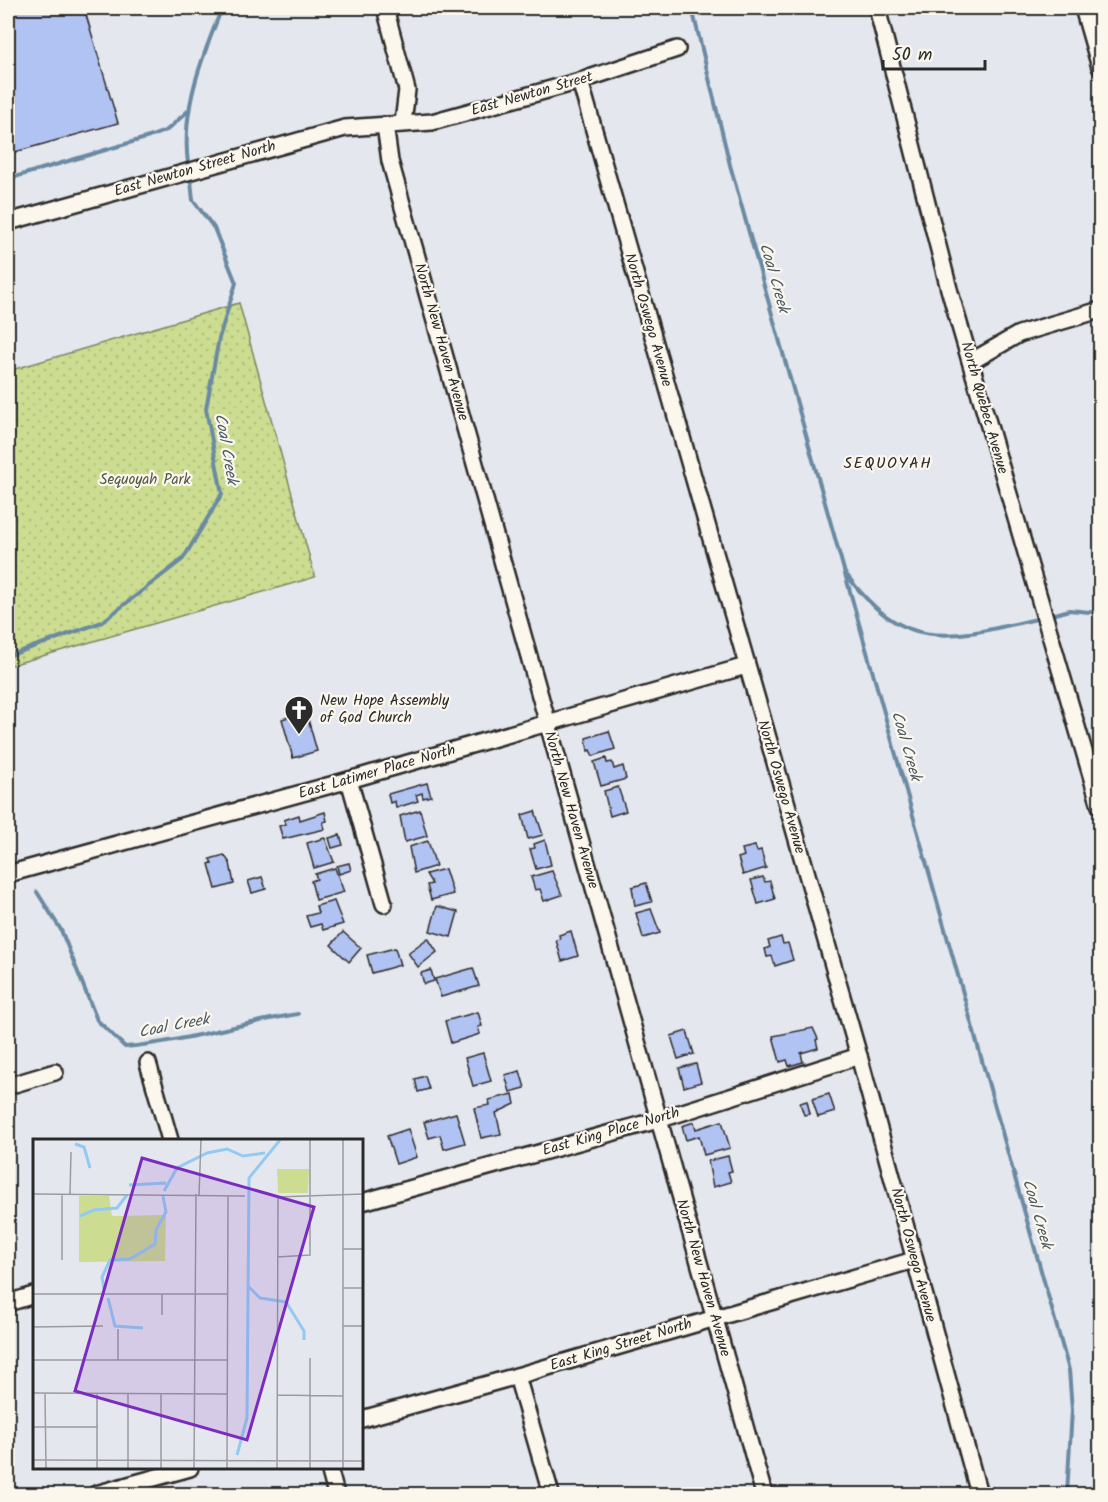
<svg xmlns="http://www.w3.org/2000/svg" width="1108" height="1502" font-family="Kalam,sans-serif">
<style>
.park{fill:url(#park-dots);stroke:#7c845e;stroke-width:1.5}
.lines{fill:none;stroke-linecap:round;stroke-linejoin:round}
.stream{stroke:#6a8aa2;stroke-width:4}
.building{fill:#b1c3f3;stroke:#2b2b2b;stroke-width:1.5}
.street-casing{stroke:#2b2b2b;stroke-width:20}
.street{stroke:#fbf7ec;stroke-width:15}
.labels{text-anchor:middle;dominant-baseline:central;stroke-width:4.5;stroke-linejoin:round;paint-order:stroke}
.street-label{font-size:15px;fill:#2b2b2b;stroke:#fbf7ec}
.park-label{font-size:15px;fill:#535844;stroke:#fbf7ec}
.poi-label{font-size:15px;fill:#2b2b2b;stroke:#fbf7ec;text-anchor:start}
.water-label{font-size:16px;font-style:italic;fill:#4a5b67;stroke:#fbf7ec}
.neighbourhood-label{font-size:16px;letter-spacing:1.5px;fill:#2b2b2b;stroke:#fbf7ec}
.inset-river{fill:none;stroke:#94caf2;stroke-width:3}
.inset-road{fill:none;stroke:#9b9ca0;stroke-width:1.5}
.view{fill:#7b2cbf;fill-opacity:0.15;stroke:#7b2cbf;stroke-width:3}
.inset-edge{fill:none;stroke:#2b2b2b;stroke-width:3}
</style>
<defs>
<pattern id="park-dots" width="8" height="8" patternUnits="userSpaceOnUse" patternTransform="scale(1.5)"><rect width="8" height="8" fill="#ccdd91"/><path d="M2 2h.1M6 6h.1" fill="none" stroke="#afbe7d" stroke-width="1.8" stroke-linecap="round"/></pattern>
</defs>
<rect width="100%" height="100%" fill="#e5e7ee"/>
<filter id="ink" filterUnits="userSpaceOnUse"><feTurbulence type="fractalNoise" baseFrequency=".0167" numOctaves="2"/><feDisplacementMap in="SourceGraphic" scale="12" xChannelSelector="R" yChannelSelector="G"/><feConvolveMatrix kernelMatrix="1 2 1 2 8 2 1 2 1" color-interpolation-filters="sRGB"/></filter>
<g filter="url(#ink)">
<polygon class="park" points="239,303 315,577 8,666 8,371"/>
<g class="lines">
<g class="stream">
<polyline points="692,8 730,165 1069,1370 1072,1410 1067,1494"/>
<path d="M188 163C181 109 202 57 222 8"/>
<polyline points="8,179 149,137 167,130 189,110"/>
<path d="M846 574C906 656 953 638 1041 618"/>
<polyline points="1049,616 1069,610 1100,613"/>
<polyline points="8,656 102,622 183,559 222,494 206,409 219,338 236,283 214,228 193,200 191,181"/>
<path d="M37 892 61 930 97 1020 125 1047C184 1042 240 1023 298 1014"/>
</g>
</g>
<g class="building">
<polygon points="8,8 84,8 118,123 8,154"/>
<polygon points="306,712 317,751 293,758 282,719"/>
<polygon points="609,731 615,749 593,756 590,750 588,751 586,738"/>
<polygon points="606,758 607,763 612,762 614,769 623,766 626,779 601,786 594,762"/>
<polygon points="427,783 431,796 423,798 422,793 416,795 418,801 396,808 395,801 390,803 388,794"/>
<polygon points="618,787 626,811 610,816 604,791"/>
<polygon points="420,810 427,836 405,842 400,816"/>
<polygon points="535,811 543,835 528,839 522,815"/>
<polygon points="325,812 327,821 323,822 325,829 283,839 279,826 286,824 284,820 299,815 300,820"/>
<polygon points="340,835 343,845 332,848 329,838"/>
<polygon points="325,838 334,862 314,868 307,843"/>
<polygon points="545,840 551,865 536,869 530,849 535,848 534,844"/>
<polygon points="428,841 436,866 414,873 409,847"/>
<polygon points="755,846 757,851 761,850 766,868 743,875 738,858 744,856 742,849"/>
<polygon points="224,855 230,863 234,884 216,889 209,864 212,863 210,859"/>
<polygon points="349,863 351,870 339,874 337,866"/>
<polygon points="335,868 344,892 316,900 311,881 317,879 315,874"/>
<polygon points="445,869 453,894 431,900 427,885 432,884 426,874"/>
<polygon points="552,871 562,895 544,901 540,889 535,890 531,877"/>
<polygon points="262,877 266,889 252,893 248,881"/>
<polygon points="763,877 765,882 770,881 775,899 758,904 751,880"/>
<polygon points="646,883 652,902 635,906 632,887"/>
<polygon points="334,901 343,924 323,930 321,924 310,927 306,916 318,913 316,906"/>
<polygon points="437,906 458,912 451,937 430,931"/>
<polygon points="651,909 660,933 643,938 636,913"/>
<polygon points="571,931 578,956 562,961 556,940 560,939 559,935"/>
<polygon points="343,932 361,948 349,962 331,945"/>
<polygon points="781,937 783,944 788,943 793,960 775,966 772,956 767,957 765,949 770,947 768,941"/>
<polygon points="428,938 437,952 418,967 408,953"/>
<polygon points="395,948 400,965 372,973 367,955"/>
<polygon points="473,968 479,986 441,997 435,979"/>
<polygon points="431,970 434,981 424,984 421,973"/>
<polygon points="478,1012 482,1026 478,1027 480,1034 451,1043 445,1021"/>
<polygon points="813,1028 818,1039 816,1040 818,1048 801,1053 803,1062 789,1066 787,1060 780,1062 773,1036"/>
<polygon points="687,1031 694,1054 678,1059 671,1036"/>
<polygon points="483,1053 491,1081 473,1086 465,1058"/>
<polygon points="696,1064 701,1082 684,1087 679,1068"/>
<polygon points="520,1071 525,1088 510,1092 505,1075"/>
<polygon points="425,1076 429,1089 418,1092 415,1079"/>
<polygon points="513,1094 515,1104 496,1113 501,1134 481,1138 474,1108 490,1105 489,1100"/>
<polygon points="829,1094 835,1112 818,1117 812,1099"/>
<polygon points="807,1101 810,1114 804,1115 800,1103"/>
<polygon points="456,1113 465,1143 444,1149 440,1135 429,1138 424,1122"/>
<polygon points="722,1121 730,1148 704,1155 699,1136 686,1140 682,1126 694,1122 696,1129"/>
<polygon points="408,1129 417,1157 396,1164 387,1136"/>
<polygon points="728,1156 732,1171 728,1172 731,1182 713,1187 708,1161"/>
</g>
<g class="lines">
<g class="street-casing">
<g id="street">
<polyline points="385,8 407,90 403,123"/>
<polyline points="877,8 949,289 1100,806"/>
<polyline points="1083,8 1100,67"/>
<polyline points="580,81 859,1056 979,1494"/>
<polyline points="385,125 390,161 764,1494"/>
<polyline points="8,222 345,128 432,122 580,81 677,49"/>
<polyline points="972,361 1019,334 1100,310"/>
<polyline points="349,780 384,904"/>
<polyline points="8,874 349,780 746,666"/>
<polyline points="148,1063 170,1140"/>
<polyline points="8,1086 55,1072"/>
<polyline points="362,1202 658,1120 859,1056"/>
<polyline points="8,1303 34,1295"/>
<polyline points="517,1376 551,1494"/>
<polyline points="362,1419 517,1376 914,1260"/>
<polyline points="329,1468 336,1494"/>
<polyline points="96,1494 190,1468"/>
</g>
</g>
<use href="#street" class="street"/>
</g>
</g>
<defs>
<g id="church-pin" transform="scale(1.5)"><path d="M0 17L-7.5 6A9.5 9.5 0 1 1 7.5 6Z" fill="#2b2b2b" stroke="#fbf7ec"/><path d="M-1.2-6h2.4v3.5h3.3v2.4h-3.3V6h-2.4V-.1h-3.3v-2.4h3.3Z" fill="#fff"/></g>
</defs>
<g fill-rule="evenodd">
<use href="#church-pin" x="299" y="710"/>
</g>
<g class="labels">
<g class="street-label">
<text transform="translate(532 94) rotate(-16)">East Newton Street</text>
<text transform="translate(195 169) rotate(-16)">East Newton Street North</text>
<text transform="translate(648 320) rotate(74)">North Oswego Avenue</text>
<text transform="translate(441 342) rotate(74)">North New Haven Avenue</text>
<text transform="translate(984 408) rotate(74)">North Quebec Avenue</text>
<text transform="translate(377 772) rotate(-16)">East Latimer Place North</text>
<text transform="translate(781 787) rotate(74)">North Oswego Avenue</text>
<text transform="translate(571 810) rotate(74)">North New Haven Avenue</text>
<text transform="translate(611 1132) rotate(-16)">East King Place North</text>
<text transform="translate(913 1255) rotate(75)">North Oswego Avenue</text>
<text transform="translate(703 1278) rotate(74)">North New Haven Avenue</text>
<text transform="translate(621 1345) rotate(-17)">East King Street North</text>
</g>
<g class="park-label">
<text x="145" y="480">Sequoyah Park</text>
</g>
<g class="poi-label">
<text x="320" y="701">New Hope Assembly<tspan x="320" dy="17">of God Church</tspan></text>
</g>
<g class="water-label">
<text transform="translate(774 278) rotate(74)">Coal Creek</text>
<text transform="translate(226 449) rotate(80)">Coal Creek</text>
<text transform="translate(906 746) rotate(74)">Coal Creek</text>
<text transform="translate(174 1026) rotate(-11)">Coal Creek</text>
<text transform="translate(1037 1214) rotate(74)">Coal Creek</text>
</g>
<g class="neighbourhood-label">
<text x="888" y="463">SEQUOYAH</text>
</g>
</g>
<g transform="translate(33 1139)">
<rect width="330" height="330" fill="#e5e7ee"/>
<path d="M244 30H276L275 54H245ZM46 57H76L79 77 133 76 132 122 46 123Z" fill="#ccdd91"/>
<path class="inset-river" d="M42 5 51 8 57 29M96 46 133 44M131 52 144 29 174 14 194 10 210 17 232 14M47 77 61 71 84 69 94 56M216 148 227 159 253 163 271 192V201M71 150 69 138 77 121 97 120 122 105 123 91 133 73 130 57M75 159 82 187 110 189M204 316 214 279 216 39 247 1"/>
<path class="inset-road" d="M0 55 212 57M29 55V121M37 55 38 13M166 56 168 1M310 110H330M244 118 277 116V1M310 149H330M0 155H195M129 176V155M310 187H330M0 188 70 187M0 221H195M85 221V190M0 254 195 255M12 254 13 329M64 255V329M244 256 310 257M0 288H65M0 321 330 322M95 329V255M128 329V255M161 329 163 55M194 329 195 57M244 329 245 58 330 55M277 329V219M310 329V1"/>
<path class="view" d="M109 19 281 68 214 301 42 252Z"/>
<rect width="330" height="330" class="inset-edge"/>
</g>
<rect width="1108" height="1502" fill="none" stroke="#fbf7ec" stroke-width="30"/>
<rect x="15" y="15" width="1078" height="1472" fill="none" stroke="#2b2b2b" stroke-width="2" filter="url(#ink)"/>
<path d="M883 60v9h102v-9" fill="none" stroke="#2b2b2b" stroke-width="3"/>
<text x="892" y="60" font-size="18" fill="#2b2b2b" stroke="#fbf7ec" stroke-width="4.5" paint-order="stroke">50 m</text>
</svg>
